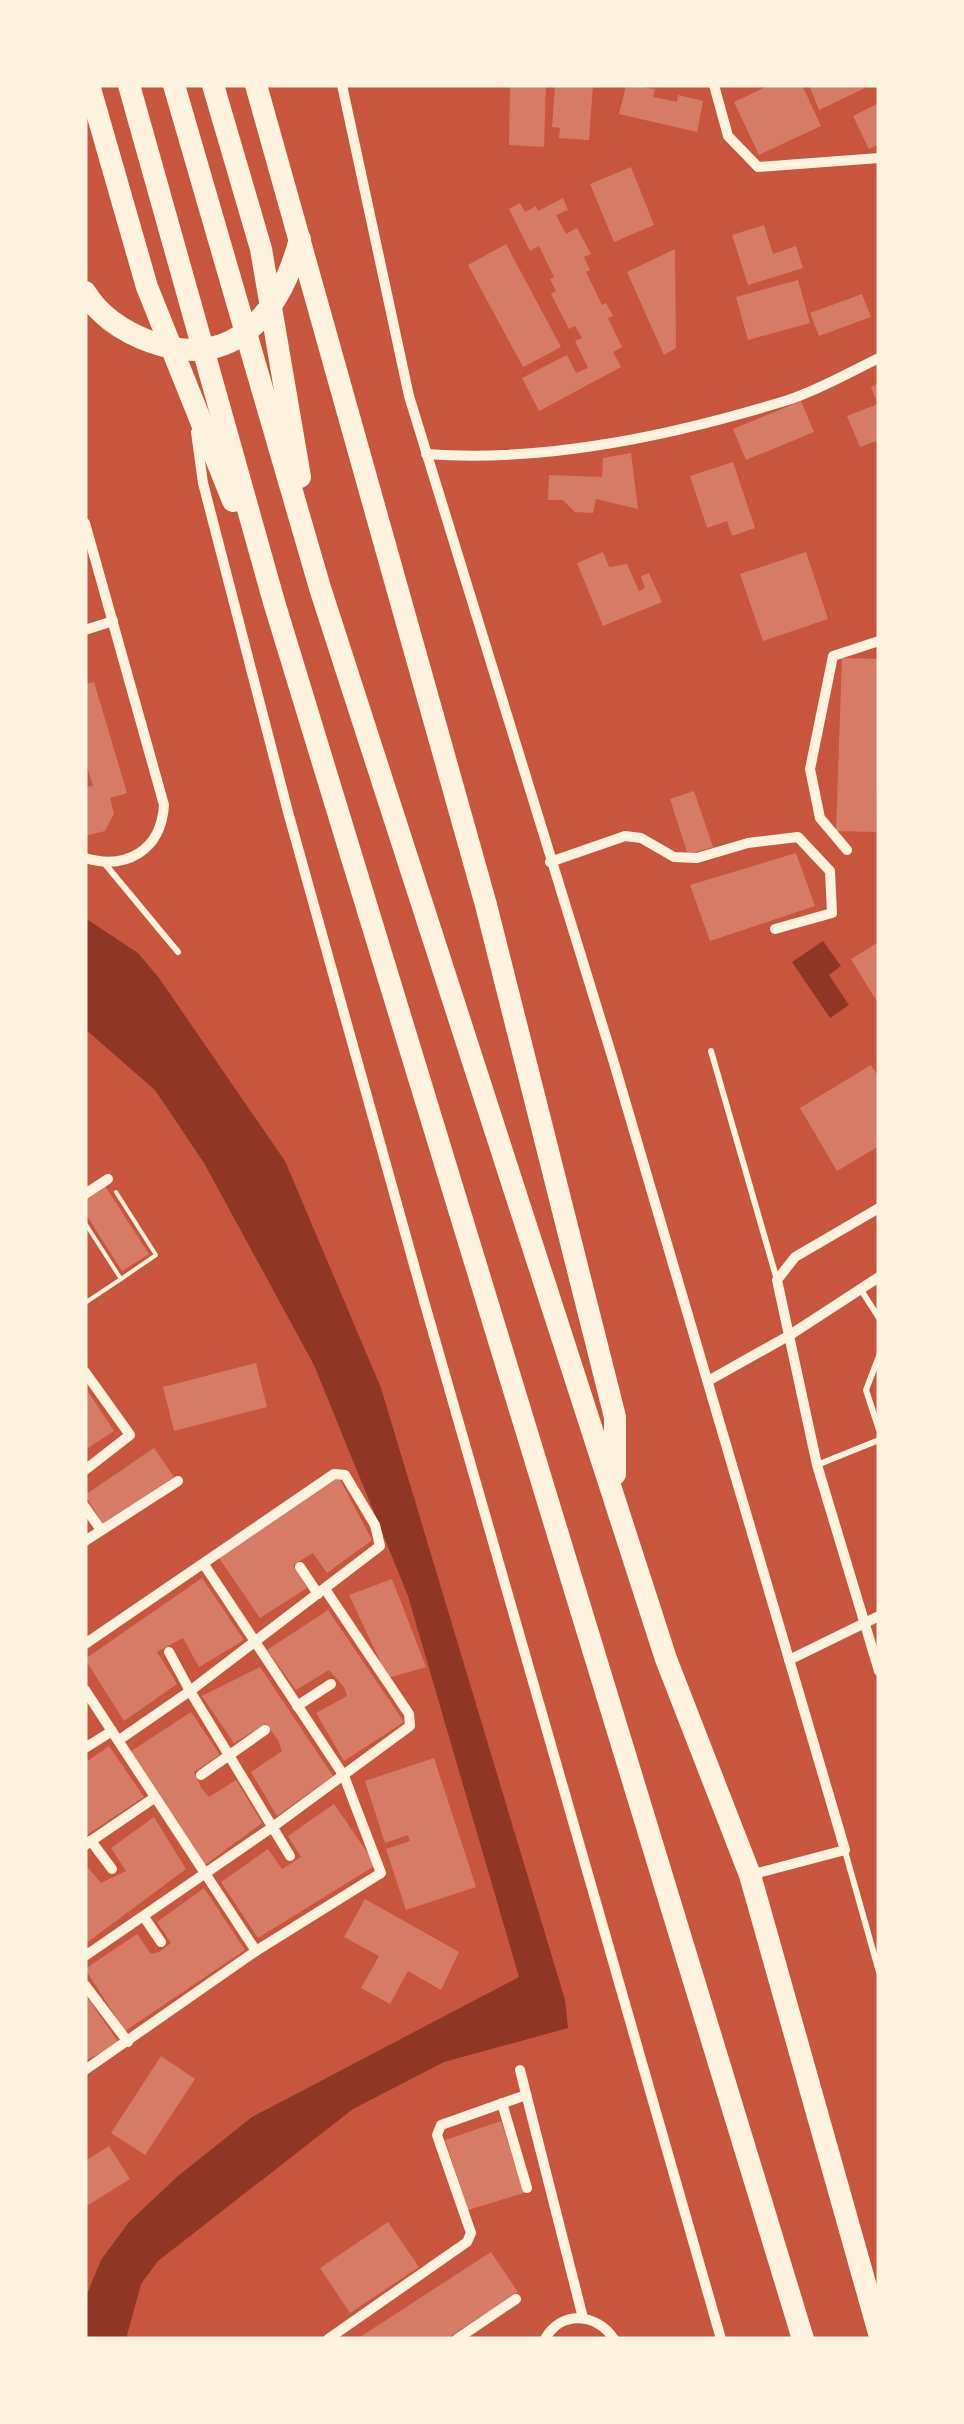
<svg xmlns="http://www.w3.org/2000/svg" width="964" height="2424" font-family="'Alegreya Sans',sans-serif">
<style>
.water{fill:#8f3625}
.building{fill:#d67c66}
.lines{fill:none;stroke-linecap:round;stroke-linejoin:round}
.path{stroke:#fff3e0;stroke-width:4}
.service{stroke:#fff3e0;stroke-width:6}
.minor{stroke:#fff3e0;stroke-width:10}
.trunk{stroke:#fff3e0;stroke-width:22}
</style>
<rect width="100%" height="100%" fill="#c8553d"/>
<g class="water">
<polygon points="85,918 138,953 159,978 285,1161 381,1388 565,2000 568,2028 444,2062 353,2109 158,2261 141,2284 126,2339 85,2339 85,2299 101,2260 129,2222 178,2176 252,2117 519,1977 408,1596 314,1365 204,1163 155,1090 85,1029"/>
<polygon points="823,941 841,966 829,975 849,1005 830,1018 792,962"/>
</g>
<g class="building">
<polygon points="510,85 546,85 544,147 509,145"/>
<polygon points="555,85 593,85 589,140 559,138 560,128 552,127"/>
<polygon points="626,85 655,89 653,97 677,102 678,95 703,101 697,132 619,114"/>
<polygon points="770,85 802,85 821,126 759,155 734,102"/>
<polygon points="809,85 863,85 865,88 819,110"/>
<polygon points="879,103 879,144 869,149 853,116"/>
<polygon points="631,167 654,225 614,242 590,184"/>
<polygon points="563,198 568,210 556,215 566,234 577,228 591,254 584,257 590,270 586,272 602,305 606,303 613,316 608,318 622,347 613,352 621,367 539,411 522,378 567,355 576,373 588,368 575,341 582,338 575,326 569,329 551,294 556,291 550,279 554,277 539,246 530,251 509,209 520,203 525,212 536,206 538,211"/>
<polygon points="764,225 773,254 796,246 803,268 748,285 732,235"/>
<polygon points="506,244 561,347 523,367 468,265"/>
<polygon points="675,249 676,348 664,355 627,272"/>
<polygon points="798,280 810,323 748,340 736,297"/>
<polygon points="862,294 871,317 819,336 810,313"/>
<polygon points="879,383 879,440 860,447 847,416 878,404 871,387"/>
<polygon points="801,401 814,432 746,460 733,429"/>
<polygon points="631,453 638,509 596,499 593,513 575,512 563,500 548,500 549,475 602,477 603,458"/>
<polygon points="733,462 755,528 732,536 727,521 707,528 690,476"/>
<polygon points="603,552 609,567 627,564 639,591 645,588 641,576 649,573 662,602 603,626 577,563"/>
<polygon points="806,552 828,619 763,641 740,574"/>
<polygon points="842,658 879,659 876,832 836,831"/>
<polygon points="94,682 127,793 110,798 114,814 105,831 85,836 85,787 93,786 85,761 85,684"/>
<polygon points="694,791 713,847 688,855 670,799"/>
<polygon points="796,853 815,906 710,941 690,885"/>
<polygon points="879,942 879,1005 851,959"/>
<polygon points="871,1065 879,1078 879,1146 837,1171 800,1108"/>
<polygon points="105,1186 149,1254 122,1271 85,1213 85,1199"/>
<polygon points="256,1363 267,1407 174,1431 163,1387"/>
<polygon points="85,1387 114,1431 85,1450"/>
<polygon points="154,1448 174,1477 103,1524 85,1495"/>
<polygon points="338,1476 372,1540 327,1573 313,1553 293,1565 307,1588 260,1618 219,1558"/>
<polygon points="202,1578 244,1640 199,1667 183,1638 157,1652 177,1684 124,1721 85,1659"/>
<polygon points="392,1579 426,1667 388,1678 349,1595"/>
<polygon points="328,1610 404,1722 344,1761 316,1713 347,1696 344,1687 329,1670 296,1690 267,1650"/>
<polygon points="260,1667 333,1776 277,1816 251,1772 282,1751 278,1740 266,1724 234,1743 202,1696"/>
<polygon points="191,1712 220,1755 194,1772 202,1789 209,1797 236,1780 262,1823 205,1865 130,1752"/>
<polygon points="109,1746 144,1797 85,1836 85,1763"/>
<polygon points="434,1758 476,1887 406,1910 386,1849 410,1841 408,1835 385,1843 365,1781"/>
<polygon points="334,1804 376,1865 258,1938 221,1882 268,1849 282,1869 301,1857 288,1836"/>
<polygon points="154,1817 186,1869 85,1944 85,1864 101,1883 126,1871 111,1848"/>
<polygon points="204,1888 245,1950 125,2031 85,1969 137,1934 151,1954 159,1952 171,1943 157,1922"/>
<polygon points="365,1899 459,1952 441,1990 408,1971 390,2004 361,1988 379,1956 344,1937"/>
<polygon points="85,1994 119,2043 85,2061"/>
<polygon points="161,2056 195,2079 145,2155 111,2133"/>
<polygon points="501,2121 524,2193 468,2210 445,2140"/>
<polygon points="109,2146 130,2179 85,2207 85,2161"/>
<polygon points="388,2222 419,2267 350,2313 320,2268"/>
<polygon points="491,2252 518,2292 446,2339 357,2339"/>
</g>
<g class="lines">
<g class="path">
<polyline points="116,1192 156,1255 121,1279"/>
<polyline points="85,1223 121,1279 85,1303"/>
</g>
<g class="service">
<polyline points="105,864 178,952"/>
<polyline points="711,1051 777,1280"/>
<polyline points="861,1290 879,1318"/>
<polyline points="879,1356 866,1390 879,1430"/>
<polyline points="817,1465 879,1440"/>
<polyline points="845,1851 879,1972"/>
</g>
<g class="minor">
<polyline points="342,85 409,396 614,1063 845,1850 750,1875"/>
<polyline points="714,85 728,136 758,167 879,158"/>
<polyline points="196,432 203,483 288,812 424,1301 721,2339"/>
<path d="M426 454C546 463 674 435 788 400 819 390 850 372 879 358"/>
<path d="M85 523 164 805C161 851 126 870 85 858"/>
<polyline points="85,630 113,621"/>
<polyline points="847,850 820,818 810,769 833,656 879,641"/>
<polyline points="550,862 625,836 641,838 674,857 697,858 748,843 798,837 830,871 832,913 775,929"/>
<polyline points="85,1194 108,1179"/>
<polyline points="879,1208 795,1257 777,1280 817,1465 879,1671"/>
<polyline points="85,1372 130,1435 85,1470"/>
<polyline points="708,1381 790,1335 879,1277"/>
<polyline points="85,1507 101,1530"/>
<polyline points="85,1541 178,1481"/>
<polyline points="300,1567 318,1594"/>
<polyline points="85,1644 334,1474 345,1475 375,1525 380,1546 190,1691 169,1652"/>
<polyline points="789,1660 879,1616"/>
<polyline points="85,1690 256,1951"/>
<polyline points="297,1706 331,1684"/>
<polyline points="119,1740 190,1691 290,1856"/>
<polyline points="85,1748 112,1731"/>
<polyline points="201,1775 265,1730"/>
<polyline points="91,1841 112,1869"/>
<polyline points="85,1845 154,1798"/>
<polyline points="144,1917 161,1942"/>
<polyline points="85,1956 274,1826 410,1726 409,1714 325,1589"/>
<polyline points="85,1985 128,2042"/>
<polyline points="85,2070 256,1951 381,1873 344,1776 205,1566"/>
<polyline points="520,2070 583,2318"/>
<polyline points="502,2103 527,2188"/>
<polyline points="328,2339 467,2242 471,2233 437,2135 441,2125 526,2095"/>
<polyline points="457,2339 516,2299"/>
<path d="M545 2339C561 2310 597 2313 614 2339"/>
</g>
<g class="trunk">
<polyline points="89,85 147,287 233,501"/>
<polyline points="129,85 274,602 803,2339"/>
<polyline points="174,85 320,588 666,1659 750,1875 879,2333"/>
<polyline points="213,85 261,249 300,477"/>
<polyline points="256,85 486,905 615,1417 615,1474"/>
<path d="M85 292C100 317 124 332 151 342 235 372 281 311 300 239"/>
</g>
</g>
<rect width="964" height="2424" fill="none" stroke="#fff3e0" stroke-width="175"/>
</svg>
